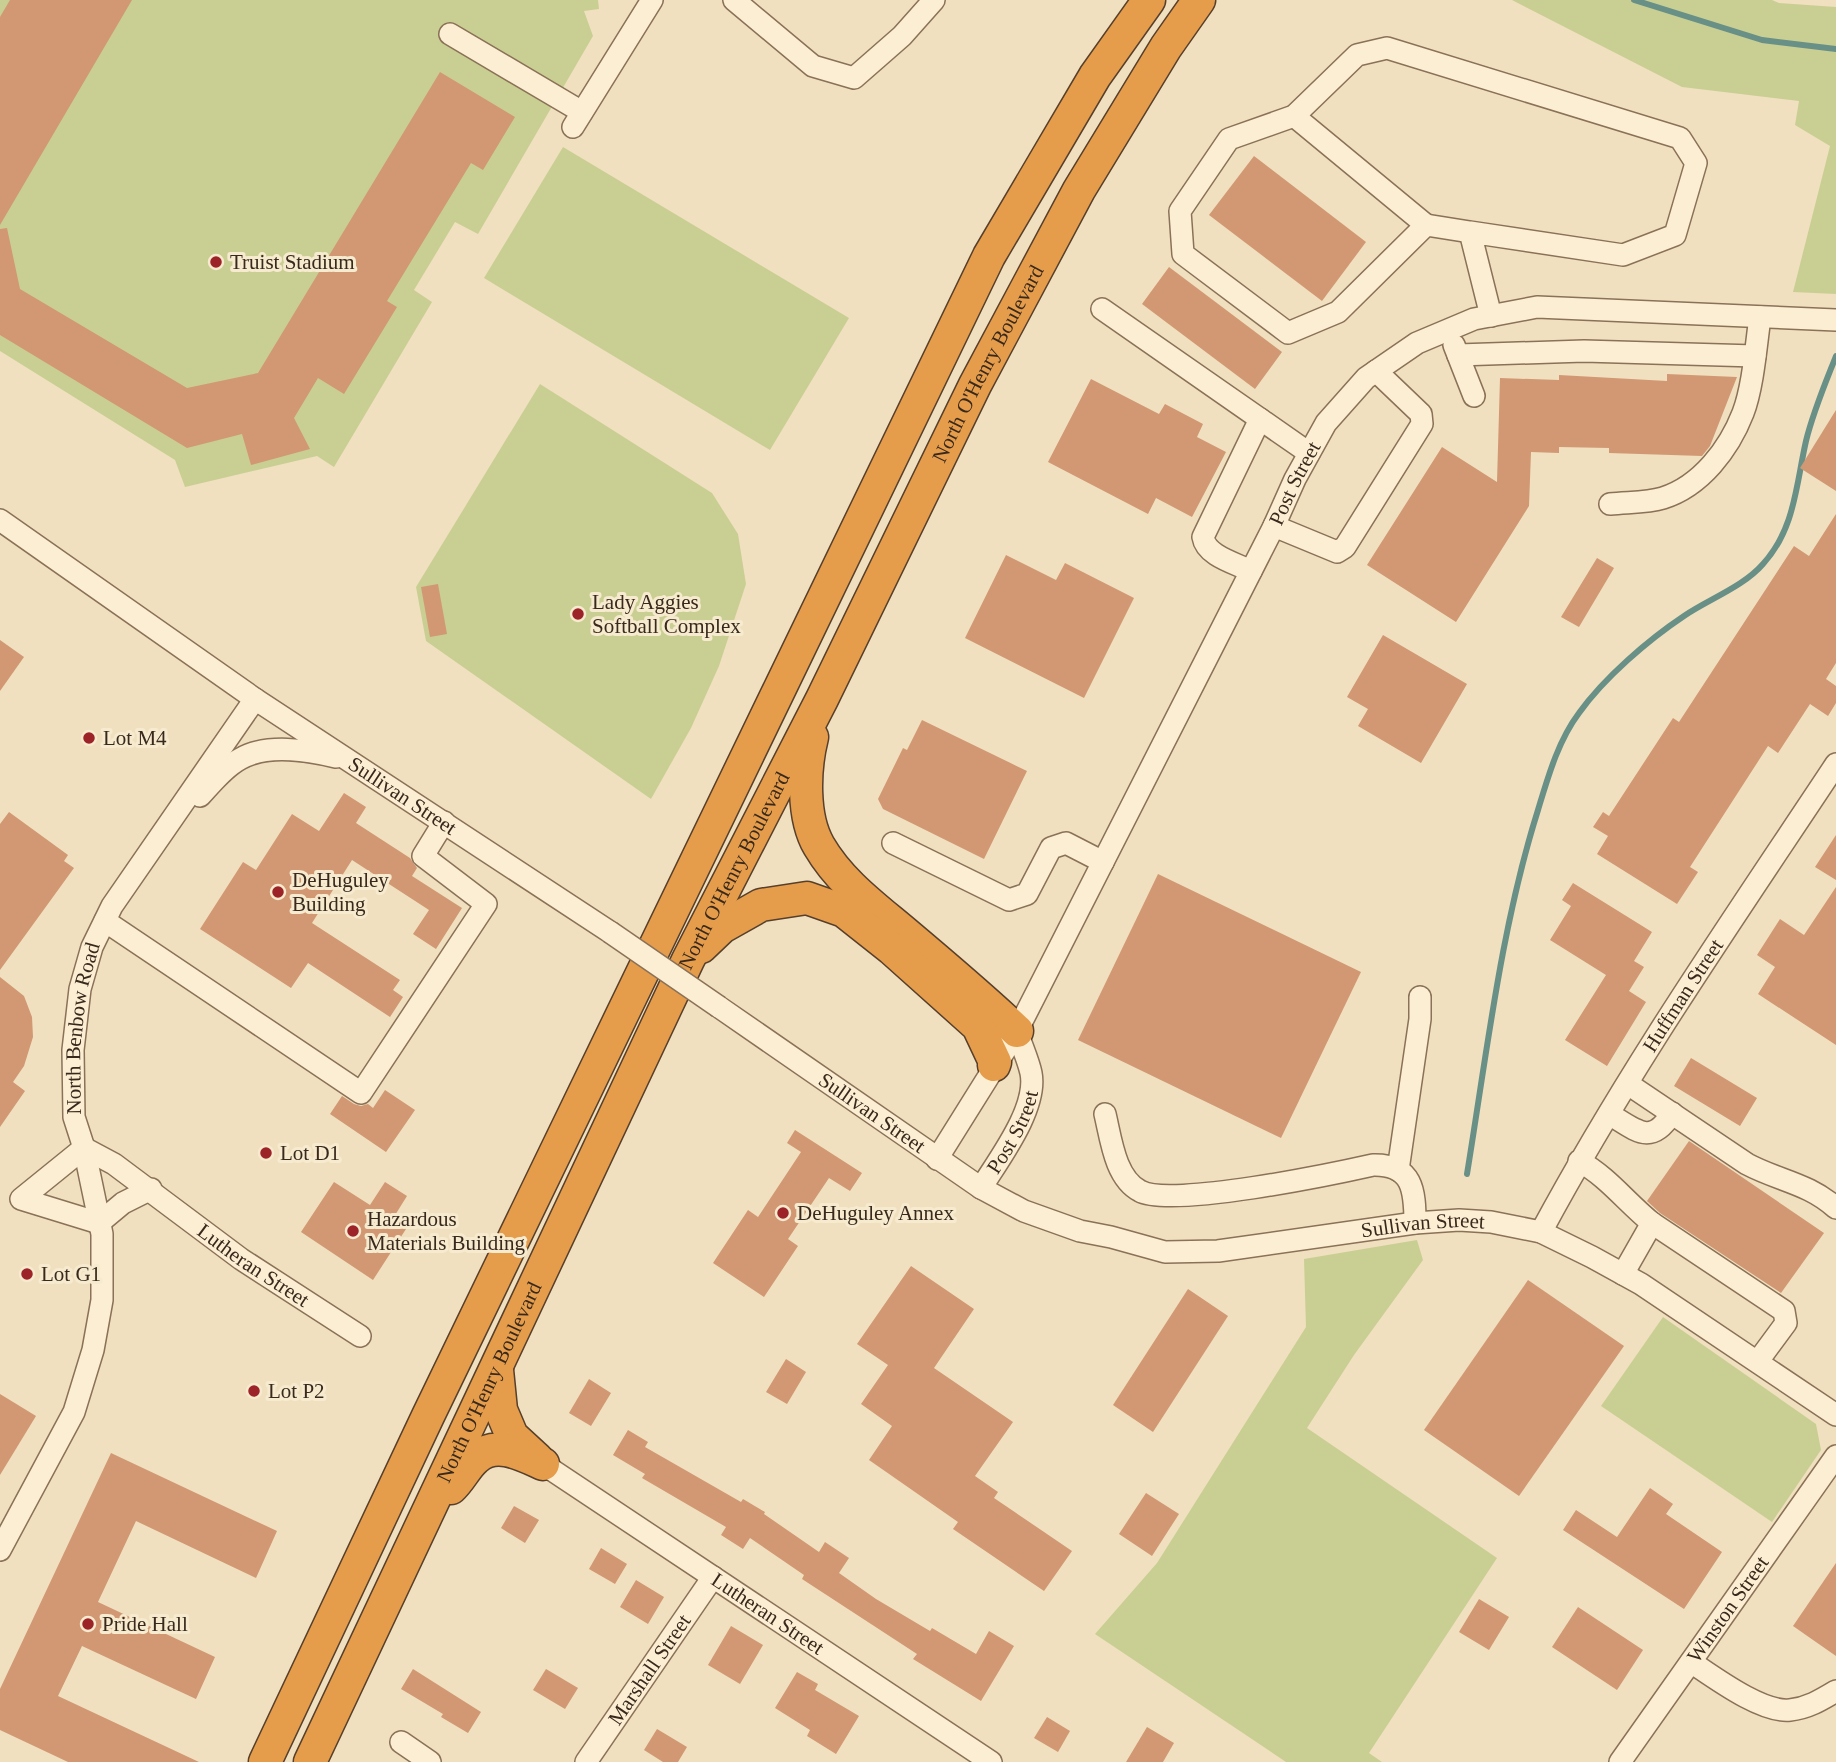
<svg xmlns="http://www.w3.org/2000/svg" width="1836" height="1762" font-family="'Times New Roman',serif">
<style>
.green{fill:#c9cf93}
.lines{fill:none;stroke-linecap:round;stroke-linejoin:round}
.stream{stroke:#699086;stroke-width:6}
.building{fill:#d19873}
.minor-casing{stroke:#8a7157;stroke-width:24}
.highway-casing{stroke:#573f2b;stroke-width:35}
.minor{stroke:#fbeed3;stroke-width:21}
.highway{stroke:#e59d4b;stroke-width:32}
.minor-bridge-casing{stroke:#8a7157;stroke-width:24;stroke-linecap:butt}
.minor-bridge{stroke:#fbeed3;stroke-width:21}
.poi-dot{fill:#9c2327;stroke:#f7ebcf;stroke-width:2.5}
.labels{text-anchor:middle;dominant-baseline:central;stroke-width:6;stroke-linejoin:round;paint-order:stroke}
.poi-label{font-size:21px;fill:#39291c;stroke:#f7ebcf;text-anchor:start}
.street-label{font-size:21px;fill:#39291c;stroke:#f7ebcf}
</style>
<rect width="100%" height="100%" fill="#f0e0bf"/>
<g class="green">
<polygon points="0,0 598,0 599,9 584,11 593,36 478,234 455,222 414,290 432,302 334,467 317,456 185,487 175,460 0,351"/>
<polygon points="1512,0 1772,0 1779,3 1836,7 1836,294 1793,292 1830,146 1795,125 1799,101 1682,87"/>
<polygon points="563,147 849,318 770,450 484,278"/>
<polygon points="540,384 712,493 738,534 746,584 719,666 691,728 651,799 426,641 416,587"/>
<polygon points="1417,1240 1423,1260 1354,1355 1307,1428 1497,1558 1369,1753 1382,1762 1286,1762 1095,1634 1157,1563 1306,1327 1304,1259"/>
<polygon points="1663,1317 1816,1424 1821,1450 1772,1522 1601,1406"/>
</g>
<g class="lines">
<g class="stream">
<polyline points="1634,0 1762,40 1836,49"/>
<path d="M1467 1174C1487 1052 1501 927 1538 810 1548 777 1558 741 1579 713 1604 678 1648 640 1684 616 1709 599 1743 587 1763 564 1795 529 1796 485 1806 441 1813 412 1825 384 1836 356"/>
</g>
</g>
<g class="building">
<polygon points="10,0 132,0 0,225 0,17"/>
<polygon points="440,72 515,117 483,170 471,163 387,301 397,307 344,394 318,378 294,418 310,449 251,465 242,434 187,448 0,335 0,229 7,228 20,289 187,388 258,373"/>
<polygon points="1254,156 1366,242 1322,301 1209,215"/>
<polygon points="1169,267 1282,352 1255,389 1142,304"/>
<polygon points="1667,374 1737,377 1710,446 1702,456 1609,453 1609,448 1559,447 1559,453 1531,452 1529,506 1456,622 1367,565 1442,447 1497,482 1500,378 1559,380 1559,375 1667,381"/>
<polygon points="1091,379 1159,414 1165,404 1203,424 1197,437 1226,452 1192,517 1156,498 1148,514 1048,462"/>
<polygon points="1836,410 1836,491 1800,468"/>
<polygon points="1836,514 1836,663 1826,679 1836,686 1836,703 1828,716 1810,704 1778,753 1768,746 1690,867 1698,872 1677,904 1597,854 1608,836 1593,827 1603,812 1609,816 1673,718 1679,722 1794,546 1809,556"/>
<polygon points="1006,555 1056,580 1065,563 1134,598 1084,698 965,638"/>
<polygon points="1597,558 1614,568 1579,627 1561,617"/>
<polygon points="438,584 447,634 430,637 421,587"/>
<polygon points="1383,635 1467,684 1421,763 1358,726 1368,709 1347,697"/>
<polygon points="0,640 24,657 0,691"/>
<polygon points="922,720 1027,771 984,859 883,809 878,799 903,748 907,750"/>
<polygon points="344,793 366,807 356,823 410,858 417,868 412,876 462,908 436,949 413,934 429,910 352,860 312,923 400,980 393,990 403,997 390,1017 308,963 291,988 200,929 243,862 256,870 292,814 319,831"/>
<polygon points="9,812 68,855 64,861 74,868 0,970 0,824"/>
<polygon points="1836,835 1836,880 1815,867"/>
<polygon points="1158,874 1361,972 1281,1138 1078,1040"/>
<polygon points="1573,883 1652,932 1634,961 1644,967 1629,991 1646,1002 1607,1066 1565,1040 1606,975 1550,940 1571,906 1562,900"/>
<polygon points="1836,887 1836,1045 1758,994 1775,967 1757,955 1780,919 1804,935"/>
<polygon points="0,977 24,996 32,1017 33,1037 24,1066 13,1082 25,1091 0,1127"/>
<polygon points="1691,1058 1757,1098 1740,1126 1674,1086"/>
<polygon points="385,1090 415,1110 386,1152 330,1114 342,1096 354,1104 361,1106 368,1104 373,1108"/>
<polygon points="795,1130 862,1173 850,1191 829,1178 788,1239 798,1246 764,1297 713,1263 748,1210 758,1217 801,1152 787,1143"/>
<polygon points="1689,1141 1824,1233 1781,1293 1660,1213 1647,1201"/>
<polygon points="334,1182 370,1205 385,1182 407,1196 392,1220 406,1229 373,1280 301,1232"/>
<polygon points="911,1266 974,1309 934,1368 1013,1422 975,1476 998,1492 994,1498 1072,1551 1044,1591 953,1529 958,1522 869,1460 892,1426 861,1404 888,1365 857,1344"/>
<polygon points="1528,1280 1624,1346 1519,1496 1424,1430"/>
<polygon points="1188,1289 1228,1316 1153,1432 1113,1405"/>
<polygon points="786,1359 806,1372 787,1404 766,1392"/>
<polygon points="589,1379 611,1393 591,1426 569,1413"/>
<polygon points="0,1394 36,1416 0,1475"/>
<polygon points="628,1430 648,1442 645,1447 741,1502 743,1499 765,1512 764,1514 819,1552 825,1542 849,1558 839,1573 876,1599 930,1631 932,1628 976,1654 989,1631 1014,1646 981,1701 913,1659 917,1654 802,1579 804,1575 750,1538 743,1549 721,1535 726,1527 642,1478 645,1474 613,1455"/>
<polygon points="111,1453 277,1531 256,1578 136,1521 98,1602 215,1657 196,1699 82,1646 58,1696 199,1762 68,1762 0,1730 0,1689"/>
<polygon points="1650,1488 1673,1504 1666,1514 1722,1552 1684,1609 1563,1530 1576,1510 1617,1537"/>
<polygon points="1146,1493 1179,1514 1152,1556 1119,1534"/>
<polygon points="514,1506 539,1520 525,1543 501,1528"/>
<polygon points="601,1548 627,1564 615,1584 589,1569"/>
<polygon points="1836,1563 1836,1656 1793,1626"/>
<polygon points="636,1580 664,1597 648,1624 620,1607"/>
<polygon points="1479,1599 1509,1617 1489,1650 1459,1632"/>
<polygon points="1578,1607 1643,1650 1617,1690 1552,1647"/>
<polygon points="731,1626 763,1645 740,1684 708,1665"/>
<polygon points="413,1669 481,1712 468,1733 441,1717 443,1714 401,1689"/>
<polygon points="546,1669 578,1688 565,1709 533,1690"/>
<polygon points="797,1672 818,1684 815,1690 859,1716 836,1754 807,1736 810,1730 775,1708"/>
<polygon points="1047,1717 1070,1731 1058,1752 1034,1738"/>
<polygon points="1147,1727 1174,1743 1163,1762 1126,1762"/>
<polygon points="657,1729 687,1747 678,1762 663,1762 644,1750"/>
</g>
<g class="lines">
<g class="minor-casing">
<g id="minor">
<polyline points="734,0 813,66 854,78 902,36 934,0"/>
<polyline points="450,34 582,112"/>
<polyline points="1294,116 1426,225"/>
<polyline points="573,127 652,0"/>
<polyline points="1470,232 1426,225 1338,312 1288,333 1183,254 1180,211 1229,139 1294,116 1357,55 1387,48 1680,138 1696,163 1675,235 1623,255 1470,232 1491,316"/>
<polyline points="1102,309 1309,453"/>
<polyline points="1454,345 1474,396"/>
<polyline points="1458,355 1584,351 1755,356"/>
<path d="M1610 504C1627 502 1647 503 1663 498 1701 486 1729 449 1743 413 1753 387 1756 346 1760 317"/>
<path id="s1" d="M0 520 255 699 610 932"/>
<polyline points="1274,526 1337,552 1345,547 1422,424 1421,414 1376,371"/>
<path d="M1251 571C1235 563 1206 556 1203 537L1260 419"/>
<path d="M200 796C212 783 225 767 240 759 267 743 307 750 336 757"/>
<polyline points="893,843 1009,900 1027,894 1051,848 1066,843 1103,862"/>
<polyline points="105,921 361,1093 486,904 423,856 444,822"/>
<path id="s2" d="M719 1007 981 1188 1024 1211 1080 1231 1111 1237 1165 1252 1218 1251 1415 1223 1459 1220 1491 1222 1541 1232 1592 1257 1641 1284 1836 1415"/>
<path d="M1628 1084 1747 1164C1779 1181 1808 1183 1836 1208"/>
<path d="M1105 1114C1111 1139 1115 1178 1140 1191 1170 1208 1333 1174 1373 1165 1413 1164 1415 1191 1415 1223"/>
<path d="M1609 1114C1636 1130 1651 1147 1672 1113"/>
<path id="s3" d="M937 1159 1017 1031 1274 526 1295 479 1326 423 1366 378 1417 343 1474 319 1537 307 1836 320"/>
<path d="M1579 1161C1608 1177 1626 1202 1652 1223L1623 1274"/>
<polyline points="1398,1170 1420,1019 1420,997"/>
<path id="s4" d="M981 1188C999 1159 1038 1108 1031 1073 1028 1059 1021 1045 1017 1031"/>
<path id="s5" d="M99 1223 21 1199 84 1148 114 1164 241 1259 360 1336"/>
<polyline points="99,1223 123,1203 151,1189"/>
<polyline points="1652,1223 1784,1311 1786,1323 1758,1361"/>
<path id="s6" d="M1541 1232C1628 1070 1734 918 1836 764"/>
<path id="s7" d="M543 1464 991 1762"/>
<path id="s8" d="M0 1550 74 1412 93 1350 102 1300V1234L84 1148 74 1117 73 1050 80 989 92 947 112 906 255 699"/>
<path d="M1691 1662C1715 1678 1762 1713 1790 1710 1808 1708 1821 1700 1836 1691"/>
<polyline points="401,1742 430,1762"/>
<path id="s9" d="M586 1762 713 1577"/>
<path id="s10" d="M1620 1762 1836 1456"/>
</g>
</g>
<g class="highway-casing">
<g id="highway">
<path d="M812 737C804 769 802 817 819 846 840 882 873 906 905 933 943 965 981 997 1017 1031"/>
<polyline points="701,947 722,927 761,905 807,898 844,911 892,949 978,1026 995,1062 994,1065"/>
<polyline points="497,1370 501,1410 512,1436 537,1459"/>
<path d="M451 1488C461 1479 466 1466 476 1458 496 1440 523 1455 543 1464"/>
<polyline points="265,1762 428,1416 989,256 1095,76 1149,0"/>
<path id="s11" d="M310 1762 688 960 822 699 975 385 1079 190 1166 47 1199 0"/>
</g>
</g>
<use href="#minor" class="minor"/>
<use href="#highway" class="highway"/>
<g class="minor-bridge-casing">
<polyline id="minor-bridge" points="610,932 719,1007"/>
</g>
<use href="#minor-bridge" class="minor-bridge"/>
</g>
<g class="poi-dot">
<circle cx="216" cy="262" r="7"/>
<circle cx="578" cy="614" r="7"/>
<circle cx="89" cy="738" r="7"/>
<circle cx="278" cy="892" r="7"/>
<circle cx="266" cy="1153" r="7"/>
<circle cx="783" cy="1213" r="7"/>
<circle cx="353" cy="1231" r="7"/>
<circle cx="27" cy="1274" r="7"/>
<circle cx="254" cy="1391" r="7"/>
<circle cx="88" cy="1624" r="7"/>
</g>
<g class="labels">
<g class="poi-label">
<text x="230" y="262">Truist Stadium</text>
<text x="592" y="602">Lady Aggies<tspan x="592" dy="24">Softball Complex</tspan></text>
<text x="103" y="738">Lot M4</text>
<text x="292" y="880">DeHuguley<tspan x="292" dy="24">Building</tspan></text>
<text x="280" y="1153">Lot D1</text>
<text x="797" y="1213">DeHuguley Annex</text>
<text x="367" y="1219">Hazardous<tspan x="367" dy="24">Materials Building</tspan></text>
<text x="41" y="1274">Lot G1</text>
<text x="268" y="1391">Lot P2</text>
<text x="102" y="1624">Pride Hall</text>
</g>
<g class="street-label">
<text stroke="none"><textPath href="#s11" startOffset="1554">North O'Henry Boulevard</textPath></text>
<text stroke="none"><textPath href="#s3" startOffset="765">Post Street</textPath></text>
<text stroke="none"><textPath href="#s1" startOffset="488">Sullivan Street</textPath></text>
<text stroke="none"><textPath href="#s11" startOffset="987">North O'Henry Boulevard</textPath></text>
<text stroke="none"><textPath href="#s6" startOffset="276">Huffman Street</textPath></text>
<text stroke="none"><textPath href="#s8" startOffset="548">North Benbow Road</textPath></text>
<text stroke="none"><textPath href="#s2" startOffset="186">Sullivan Street</textPath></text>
<text stroke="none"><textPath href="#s4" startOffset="65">Post Street</textPath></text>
<text stroke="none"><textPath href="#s2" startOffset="774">Sullivan Street</textPath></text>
<text stroke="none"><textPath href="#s5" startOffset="369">Lutheran Street</textPath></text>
<text stroke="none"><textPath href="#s11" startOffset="420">North O'Henry Boulevard</textPath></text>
<text stroke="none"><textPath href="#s10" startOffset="187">Winston Street</textPath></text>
<text stroke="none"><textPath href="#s7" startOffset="270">Lutheran Street</textPath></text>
<text stroke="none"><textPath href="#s9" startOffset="112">Marshall Street</textPath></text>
</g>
</g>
</svg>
